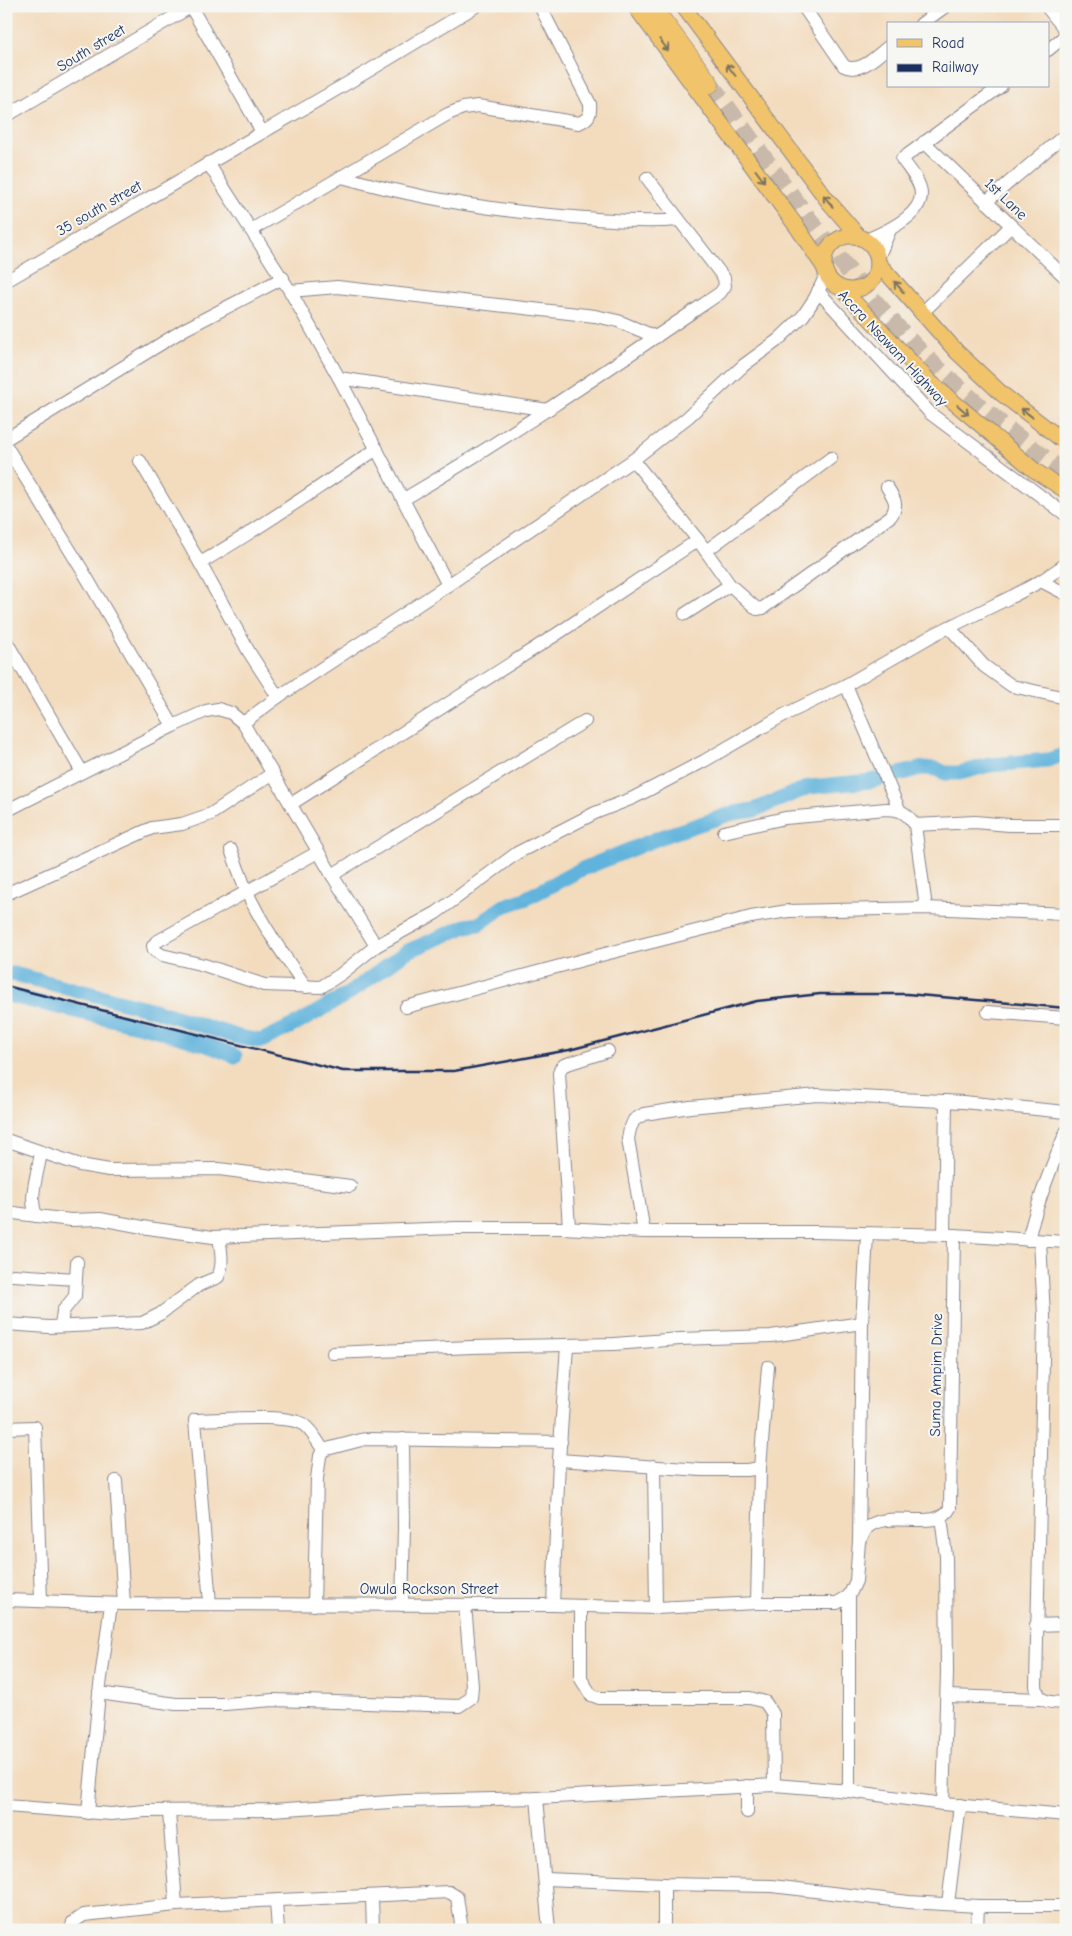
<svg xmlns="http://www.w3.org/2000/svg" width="1072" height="1936" font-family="'Comic Neue',sans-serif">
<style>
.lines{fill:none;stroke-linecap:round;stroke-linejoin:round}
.river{stroke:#60b3dc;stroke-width:15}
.highway-tunnel{stroke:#c8b9aa;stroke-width:18;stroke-dasharray:18 9;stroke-linecap:butt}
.minor-casing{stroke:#87858e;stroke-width:14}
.major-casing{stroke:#87858e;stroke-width:17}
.highway-casing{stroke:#87858e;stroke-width:19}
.minor{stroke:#fff;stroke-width:12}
.major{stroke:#f1c36a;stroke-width:15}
.highway{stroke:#f1c36a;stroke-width:18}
.rail{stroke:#1b2f5e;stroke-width:2.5}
.oneway{stroke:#7b7263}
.labels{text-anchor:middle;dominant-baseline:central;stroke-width:4;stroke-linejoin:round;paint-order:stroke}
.street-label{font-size:15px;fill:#1b2f5e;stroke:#f6f6f2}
</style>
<rect width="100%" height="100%" fill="#f6f6f2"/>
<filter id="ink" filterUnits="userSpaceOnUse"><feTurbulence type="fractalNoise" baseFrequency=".02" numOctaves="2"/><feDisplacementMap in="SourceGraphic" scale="10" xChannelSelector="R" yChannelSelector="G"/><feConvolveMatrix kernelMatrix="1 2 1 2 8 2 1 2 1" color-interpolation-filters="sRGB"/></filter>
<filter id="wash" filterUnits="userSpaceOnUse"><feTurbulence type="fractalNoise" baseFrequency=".0096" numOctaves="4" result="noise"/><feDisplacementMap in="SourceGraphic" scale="20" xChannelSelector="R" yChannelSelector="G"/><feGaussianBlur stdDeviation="1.12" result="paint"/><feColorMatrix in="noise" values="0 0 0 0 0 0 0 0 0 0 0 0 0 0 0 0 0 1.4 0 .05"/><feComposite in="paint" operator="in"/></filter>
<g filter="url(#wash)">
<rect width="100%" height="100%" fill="#f3dbbd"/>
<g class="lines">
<g class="river">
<polyline points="6,975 14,974 154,1010 238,1037 261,1041 300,1022 348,994 406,952 466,926 479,924 504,906 525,899 580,870 661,837 733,813 754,810 809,787 871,781 923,768 937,769 945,773 960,773 989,765 1048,760 1066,754"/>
<polyline points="6,995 150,1028 207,1045 235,1056"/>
</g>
</g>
</g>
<g filter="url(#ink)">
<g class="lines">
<path class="highway-tunnel" d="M710 84C771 166 828 252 897 327 947 382 1006 430 1066 474"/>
<g class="minor-casing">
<g id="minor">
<path d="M803 6 844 66C860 74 875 57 888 47"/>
<polyline points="1046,6 1066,31"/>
<polyline points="191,7 262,132"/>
<polyline points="921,24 946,6"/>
<polyline points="1048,50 1066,35"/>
<polyline points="6,116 192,6"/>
<polyline points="924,142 1066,278"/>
<polyline points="208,163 290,291 339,378 448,585"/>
<path d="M342 177C417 198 495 211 573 217 608 220 644 223 679 220"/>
<polyline points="986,202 1066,134"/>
<path d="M251 230 448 114 463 108 478 106 579 123C589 119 591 114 590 104L540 6"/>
<path d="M866 240C883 233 921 217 921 194 921 182 909 169 902 159L1001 86"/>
<polyline points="878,258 890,230"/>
<polyline points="6,281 365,73 476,6"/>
<polyline points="290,291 337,287 595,316 618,321 656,337"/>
<polyline points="818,291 931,414 1066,515"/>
<polyline points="921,314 1011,226"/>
<polyline points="339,378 548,410"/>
<polyline points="6,439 185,329 283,278"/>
<polyline points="6,446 84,573 173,726"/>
<path d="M633 460 698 540 730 585 757 609 763 608 891 516C899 505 894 498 887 487"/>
<polyline points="140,461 200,563 249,652 278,697"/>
<path d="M404 499C513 435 616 364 720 293L725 286 724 278 647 178"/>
<polyline points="706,551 831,458"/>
<path d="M200 563C261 528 318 487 377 449"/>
<polyline points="1041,581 1066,594"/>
<polyline points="685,614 730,585"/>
<polyline points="949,627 984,666 1012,686 1066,698"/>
<polyline points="6,641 82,772"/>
<polyline points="846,685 899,809"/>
<polyline points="243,723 278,697 448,585 633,460 688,417 744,365 778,340 803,316 815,298 826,275"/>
<polyline points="291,804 557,634 698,540"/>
<polyline points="6,811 173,726 206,711 218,709 231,713 243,723 332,875 376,946"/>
<polyline points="915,825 926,908"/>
<path d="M724 832 785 818 886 809C900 809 907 813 915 825L975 822 1009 825H1066"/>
<path d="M231 850C236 863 241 877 246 890 262 925 285 957 306 987"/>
<polyline points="318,852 156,942 153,946 154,950 162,955 204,965 264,985 321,987 341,974 376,946 436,913 517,853 595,813 633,798 704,761 782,716 846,685 935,634 1013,596 1041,581 1066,564"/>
<polyline points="332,875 585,721"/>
<polyline points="6,894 152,828 182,824 211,814 273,773"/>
<polyline points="406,1007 605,954 751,917 788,911 926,908 1066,914"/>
<polyline points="988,1012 1066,1018"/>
<polyline points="6,1140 80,1165 109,1170 219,1169 350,1186"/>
<path d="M41 1152C39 1170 27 1200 37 1216L71 1220 100 1219 148 1228 213 1237 455 1228H562L644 1232H813L954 1235 1066 1242"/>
<polyline points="6,1212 37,1216"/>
<polyline points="569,1228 559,1073 561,1068 564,1065 608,1051"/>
<polyline points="644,1232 628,1139 630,1129 634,1120 644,1114 690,1107 818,1095 963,1102 1066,1112"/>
<polyline points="944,1235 946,1101"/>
<path d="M1028 1240C1037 1202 1051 1167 1066 1132"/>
<path d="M1040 1241 1044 1315 1036 1686C1038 1704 1051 1702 1066 1703"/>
<polyline points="13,1275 76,1279"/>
<path d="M6 1324 49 1327 142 1323 160 1314 199 1285 218 1277C224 1264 221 1251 219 1237"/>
<polyline points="61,1326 63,1311 75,1296 77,1262"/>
<polyline points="333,1353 472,1347 614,1344 680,1339 771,1336 862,1323"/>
<polyline points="6,1428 35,1427 41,1600"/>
<polyline points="559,1460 701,1470 747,1470 760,1468"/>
<polyline points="654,1466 656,1608"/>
<polyline points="116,1481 124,1604"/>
<polyline points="941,1517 946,1556 947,1673 943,1804"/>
<path d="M859 1541C862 1537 864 1532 867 1528 887 1508 937 1533 950 1508L954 1235"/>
<polyline points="6,1600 124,1604 553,1605 656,1608 757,1603 837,1603 849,1596"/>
<polyline points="757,1603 760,1468 768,1367"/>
<path d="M210 1604 195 1420C218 1420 287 1413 304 1425 312 1431 318 1442 323 1450"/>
<polyline points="314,1605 317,1479 320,1456 323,1450 365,1439 561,1442"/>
<polyline points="402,1605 404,1528 403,1439"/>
<polyline points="553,1605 559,1460 567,1346"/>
<polyline points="581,1607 581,1679 591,1695 599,1698 750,1698 765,1702 773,1714 774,1785"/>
<polyline points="1036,1625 1066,1624"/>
<polyline points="99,1693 176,1704 225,1704 273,1700 459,1706 471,1698 472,1686 465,1605"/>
<polyline points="947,1696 1041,1699"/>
<polyline points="849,1791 849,1596 856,1581 859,1541 862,1323 867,1235"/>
<polyline points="537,1798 549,1930"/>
<polyline points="6,1806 111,1814 145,1811 272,1810 405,1801 537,1798 774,1785 849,1791 943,1804 1066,1815"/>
<polyline points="169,1812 176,1905"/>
<polyline points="747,1812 747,1786"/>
<polyline points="88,1813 99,1693 111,1604"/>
<polyline points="546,1879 664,1884 772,1886 909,1902 978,1906 1066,1906"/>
<polyline points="664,1884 664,1930"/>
<polyline points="372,1897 373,1930"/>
<polyline points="276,1901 278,1930"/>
<polyline points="948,1904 960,1805"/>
<polyline points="71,1930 73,1922 84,1915 176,1905 449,1892 457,1897 462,1930"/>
<polyline points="977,1930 978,1906"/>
</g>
</g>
<g class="major-casing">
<g id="major">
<polyline points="635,6 797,227 824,267"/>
<polyline points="683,6 828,201 860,238"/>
<circle cx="851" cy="263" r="27"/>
<polyline points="878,263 957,352 1002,394 1066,443"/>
<polyline points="842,289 930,382 1034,470 1066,491"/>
</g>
</g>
<g class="highway-casing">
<polyline id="highway" points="652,6 710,84"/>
</g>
<use href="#minor" class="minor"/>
<use href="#major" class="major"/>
<use href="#highway" class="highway"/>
<polyline class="rail" points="6,986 343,1071 454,1071 569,1050 757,1001 820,994 907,994 1066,1008"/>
</g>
<defs><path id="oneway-shaft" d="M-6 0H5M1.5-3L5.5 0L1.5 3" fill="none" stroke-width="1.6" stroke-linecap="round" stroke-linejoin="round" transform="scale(1.25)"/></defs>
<g class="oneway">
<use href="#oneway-shaft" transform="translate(664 45) rotate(53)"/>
<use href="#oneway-shaft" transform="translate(731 70) rotate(-127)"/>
<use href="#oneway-shaft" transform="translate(760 176) rotate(53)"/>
<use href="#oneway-shaft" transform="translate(828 201) rotate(-128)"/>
<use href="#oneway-shaft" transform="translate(899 287) rotate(-130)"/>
<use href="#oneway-shaft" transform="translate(963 410) rotate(41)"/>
<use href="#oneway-shaft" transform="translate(1027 413) rotate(-142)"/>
</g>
</g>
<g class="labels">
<g class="street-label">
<text transform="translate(91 48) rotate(-31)">South street</text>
<text transform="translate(1006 199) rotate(44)">1st Lane</text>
<text transform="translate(99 208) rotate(-30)">35 south street</text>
<text transform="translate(893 348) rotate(47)">Accra Nsawam Highway</text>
<text transform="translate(936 1375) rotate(-89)">Suma Ampim Drive</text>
<text x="429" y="1589">Owula Rockson Street</text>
</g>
</g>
<rect width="1072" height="1936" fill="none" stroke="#f6f6f2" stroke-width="25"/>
<rect x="887" y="22" width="162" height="65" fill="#f6f6f2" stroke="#9ea6b7"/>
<rect x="897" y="39" width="25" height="8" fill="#f1c36a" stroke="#9ea6b7"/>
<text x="932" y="48" font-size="15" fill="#1b2f5e">Road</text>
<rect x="897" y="64" width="25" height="8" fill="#1b2f5e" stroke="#9ea6b7"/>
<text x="932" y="72" font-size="15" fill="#1b2f5e">Railway</text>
</svg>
